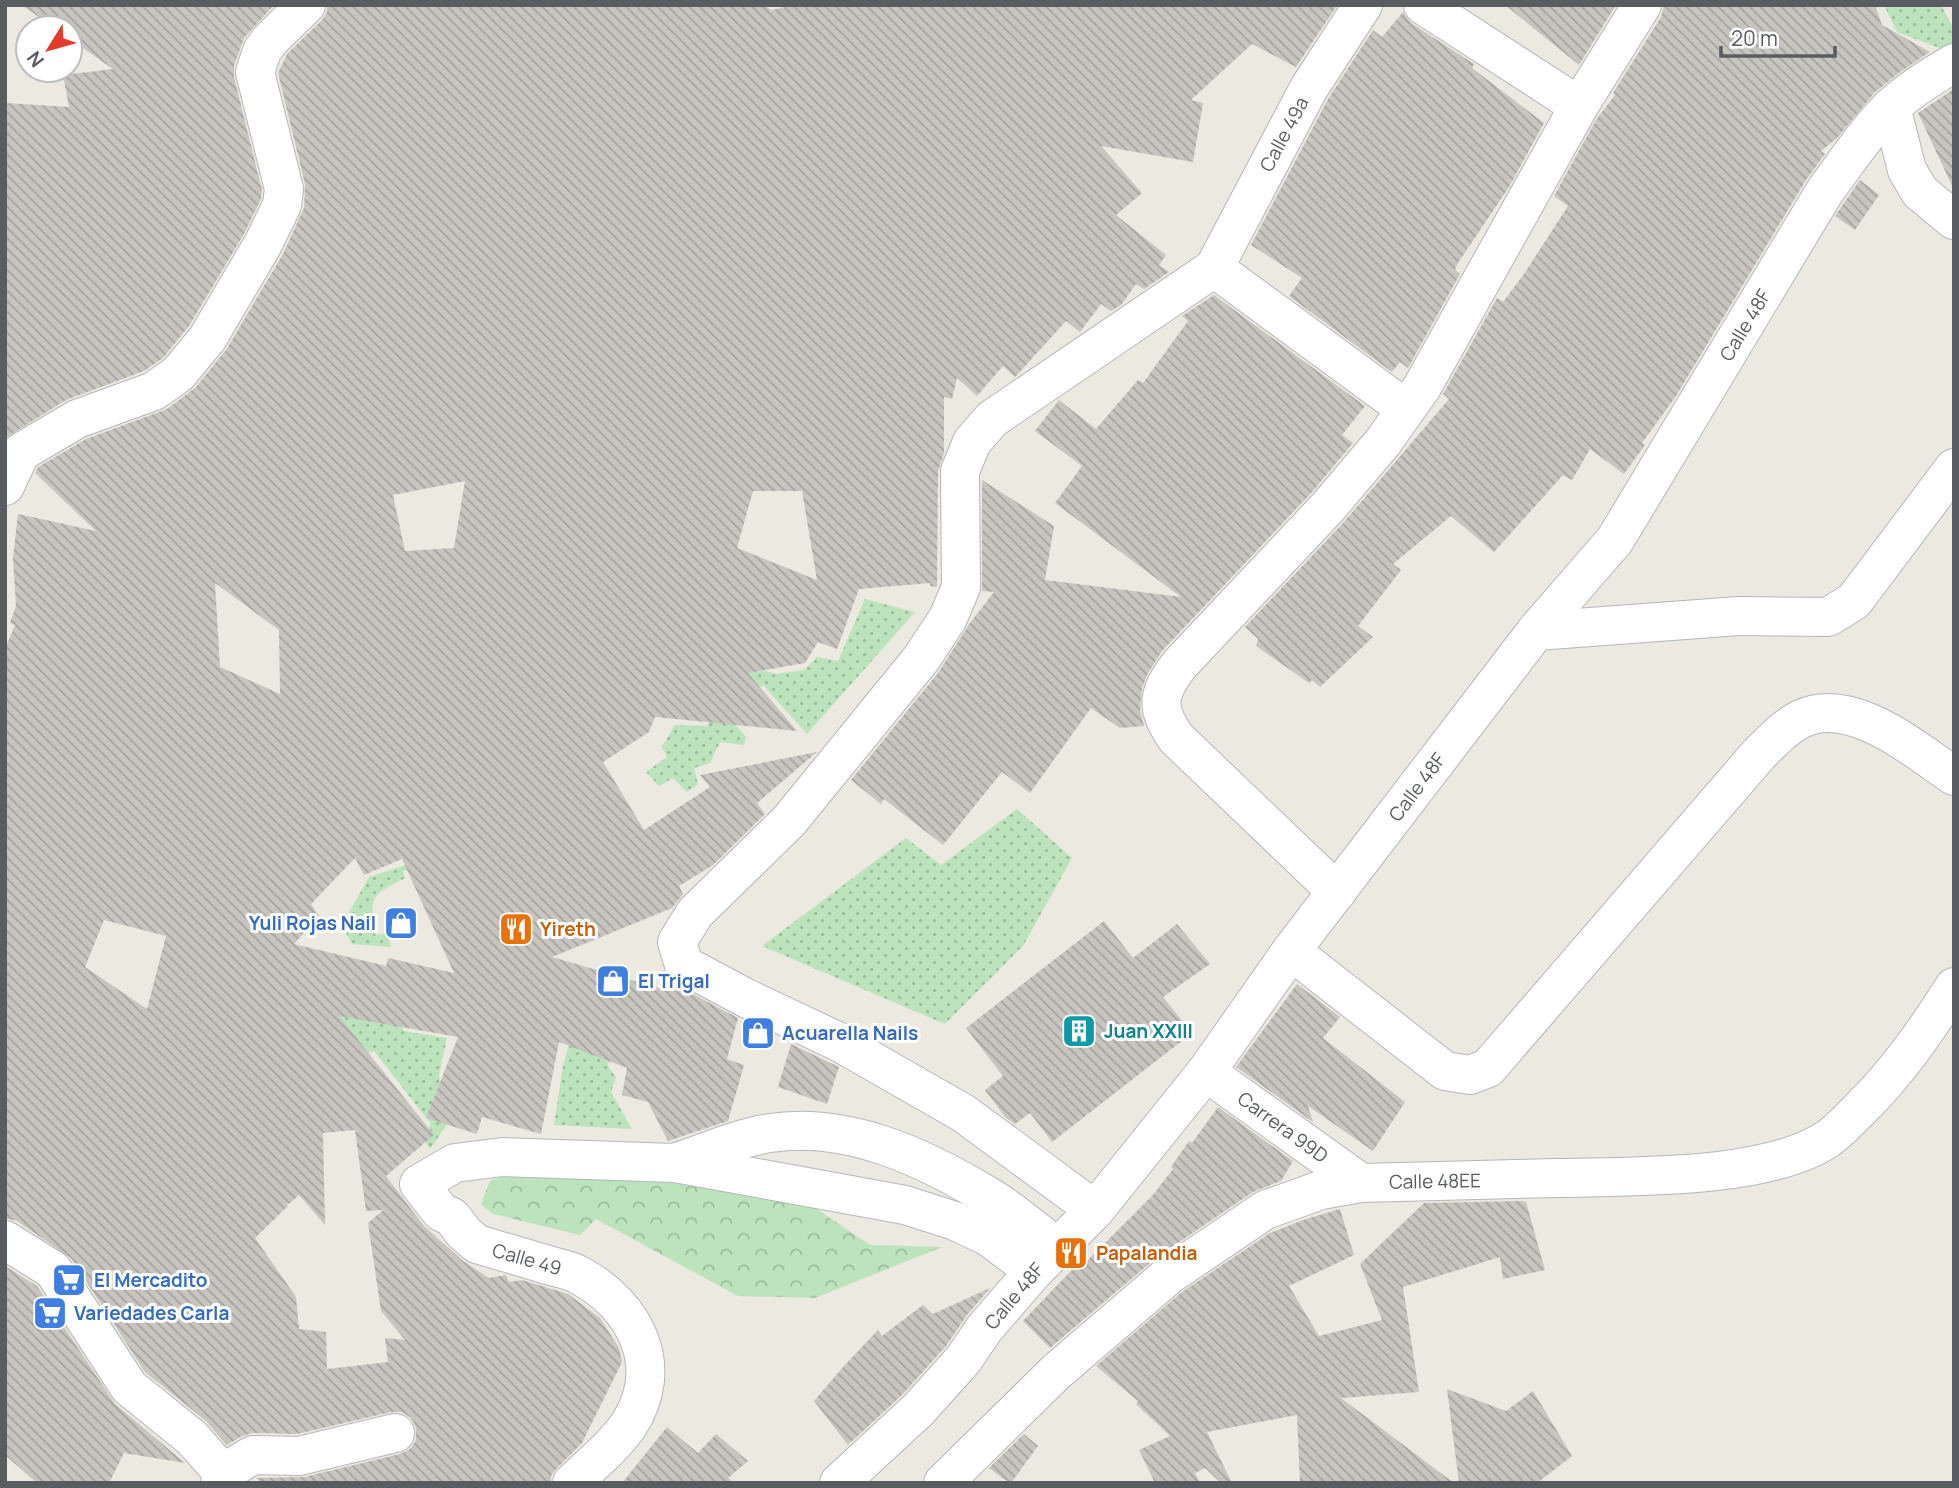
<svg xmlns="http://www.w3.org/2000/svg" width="1959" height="1488" font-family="Manrope,sans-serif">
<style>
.grass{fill:url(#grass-dots)}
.park{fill:url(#park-crowns)}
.building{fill:url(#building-back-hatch);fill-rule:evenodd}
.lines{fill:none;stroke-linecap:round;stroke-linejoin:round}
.street-casing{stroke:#b3b6bb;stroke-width:40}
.secondary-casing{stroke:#b4b7bd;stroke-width:40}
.street{stroke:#fff;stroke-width:38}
.secondary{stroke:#fff;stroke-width:38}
.labels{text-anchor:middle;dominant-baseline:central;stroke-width:6;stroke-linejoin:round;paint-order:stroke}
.street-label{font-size:19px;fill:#595c61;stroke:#fff}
.shop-label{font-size:19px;font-weight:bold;fill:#366cbe;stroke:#fff;text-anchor:start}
.food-label{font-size:19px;font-weight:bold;fill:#c56008;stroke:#fff;text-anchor:start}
.culture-label{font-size:19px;font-weight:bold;fill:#0d838f;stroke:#fff;text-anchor:start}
</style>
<defs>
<pattern id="grass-dots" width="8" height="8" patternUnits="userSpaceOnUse" patternTransform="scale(1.75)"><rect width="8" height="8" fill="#bce3bc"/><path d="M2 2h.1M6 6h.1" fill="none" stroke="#9cbb9c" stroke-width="1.8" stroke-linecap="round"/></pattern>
<pattern id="park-crowns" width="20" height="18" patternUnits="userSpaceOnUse" patternTransform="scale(1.75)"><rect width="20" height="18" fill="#bce3bc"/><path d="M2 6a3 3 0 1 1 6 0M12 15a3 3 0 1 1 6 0" fill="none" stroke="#9cbb9c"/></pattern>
<pattern id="building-back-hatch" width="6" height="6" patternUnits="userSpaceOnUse" patternTransform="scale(1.75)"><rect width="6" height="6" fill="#c8c5bf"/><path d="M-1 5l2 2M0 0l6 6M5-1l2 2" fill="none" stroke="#a5a39f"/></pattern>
</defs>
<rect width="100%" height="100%" fill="#ebe9e0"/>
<g class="grass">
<polygon points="1884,5 1941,5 1954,29 1954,42 1945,50 1897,32"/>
<polygon points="865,599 915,612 807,734 763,685 729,717 746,737 744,745 720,742 710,763 694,768 698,784 687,792 673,778 659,786 646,772 667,757 662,747 675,725 707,726 750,667 776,674 804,670 817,657 838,661"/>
<polygon points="1017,809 1072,858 1023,946 945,1024 762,946 906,838 941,865"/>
<path d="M439 854 441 859 403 871 405 878C370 896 370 895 375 935L387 933 391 947 352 944 342 925 369 877Z"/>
<polygon points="329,966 400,1024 404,1031 447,1038 439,1075 448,1123 430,1149 423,1139 431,1124 374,1051 366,1053 340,1029"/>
<polygon points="574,1025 615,1035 608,1066 616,1077 611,1092 632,1129 554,1125 563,1066"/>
</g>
<polygon class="park" points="513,1172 790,1191 870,1245 942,1247 815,1298 738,1296 596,1219 580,1235 493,1214 481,1204 490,1181"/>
<g class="building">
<polygon points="22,5 274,5 244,38 234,66 234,77 262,190 261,199 244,234 189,326 163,358 144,371 66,400 5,438 5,340 7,338 5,329 5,103 69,107 63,75 113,69 70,39 70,28 54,28"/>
<path d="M327 5H764L771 10 795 5 1336 7 1296 67 1252 44 1191 100 1203 103 1193 162 1101 146 1142 193 1116 215 1166 255 1159 265 1169 272 1144 289 1136 284 1121 305 1111 311 1101 304 1080 332 1066 321 1015 377 1003 366 977 396 957 378 952 399 944 397V453L938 471 937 587 930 586V583L859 589 837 649 818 642 805 663 748 673 797 731 655 717 649 732 603 762 644 830 710 787 700 775 817 752 757 803 765 814 713 865 679 886 683 894 672 908 552 957 662 989 666 976 674 984 738 1018 727 1059 744 1065 728 1121 668 1141 648 1102 622 1095 627 1068 559 1042 541 1134 482 1117 477 1134 426 1118 458 1037 339 1016 434 1135 386 1176 424 1226 463 1261 489 1278 506 1275 509 1282 522 1280 568 1294 600 1318 619 1348 622 1362 582 1443 557 1468 551 1476V1483H262L256 1478 304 1477 400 1454 410 1449 416 1440V1427L411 1418 402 1412H391L297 1434 253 1433 242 1436 227 1445 206 1421 145 1372 71 1258 17 1221 5 1218V649L15 625 10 623 16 606 13 558 18 514 96 531 35 473 38 467 86 439 167 409 195 388 226 350 283 254 304 208 305 184 278 73 287 54 322 20 327 12ZM465 481 454 548 405 551 393 495ZM753 491H802L817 580 737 548ZM215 583 279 630 280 694 220 667ZM355 858 364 875 402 859 454 973 388 958 386 966 294 944 319 916 311 904ZM104 920 166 936 147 1009 85 967ZM355 1130 366 1211 383 1210 368 1223 381 1311 405 1340 385 1338 388 1362 327 1369 326 1332 299 1329 296 1297 255 1238 288 1206 287 1203 289 1204 299 1195 325 1225 323 1133Z"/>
<polygon points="1505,5 1616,5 1579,65"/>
<polygon points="1664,5 1875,5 1882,25 1930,52 1900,72 1875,92 1837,138 1821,151 1825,154 1806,180 1676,396 1642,443 1645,445 1624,474 1590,449 1572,480 1563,475 1494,552 1451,516 1393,564 1401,570 1358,626 1373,637 1320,687 1312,680 1309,683 1256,646 1258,639 1245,627 1344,522 1449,399 1443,394 1497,298 1503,302 1524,274 1568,206 1554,196 1596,120 1615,95 1613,93 1661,17"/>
<polygon points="1403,12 1411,23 1474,64 1472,68 1544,123 1509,187 1458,263 1455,270 1460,274 1408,368 1400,362 1392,372 1289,296 1302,278 1251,245 1328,99 1373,30 1382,37"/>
<polygon points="1954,89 1954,190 1918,113"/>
<polygon points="1860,180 1879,195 1855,230 1835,216"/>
<polygon points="1214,295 1365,406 1342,435 1353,443 1312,492 1162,651 1148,673 1142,688 1140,710 1144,726 1120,728 1091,708 1030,793 1002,772 943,845 884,799 881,804 851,780 938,673 970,623 994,592 982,591 982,480 1054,526 1045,580 1181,597 1055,503 1082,466 1035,431 1059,400 1096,429 1138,380 1143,383 1188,321 1182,316"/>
<polygon points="1104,921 1133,958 1177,924 1210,964 1163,997 1192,1033 1052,1142 1030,1113 1015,1124 1006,1118 985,1090 1003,1076 966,1028"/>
<polygon points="1297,984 1340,1017 1323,1038 1405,1102 1373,1151 1308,1106 1313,1122 1236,1067"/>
<polygon points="791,1044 839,1067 827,1104 778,1087"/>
<polygon points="1218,1107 1293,1161 1281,1181 1253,1192 1157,1257 1050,1348 1023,1321 1068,1274 1083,1260 1086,1262 1152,1196 1173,1169 1171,1167 1189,1141 1192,1143"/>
<polygon points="1521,1201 1526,1202 1545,1270 1503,1279 1500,1257 1403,1287 1419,1392 1341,1398 1454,1483 1300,1483 1297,1415 1207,1432 1232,1483 1221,1483 1205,1468 1195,1473 1200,1483 1155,1483 1139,1450 1170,1436 1136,1404 1138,1401 1096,1366 1182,1292 1270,1233 1306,1219 1340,1209 1354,1255 1289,1286 1319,1336 1382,1320 1360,1264 1424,1203"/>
<polygon points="5,1266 37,1286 115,1404 185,1463 124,1453 109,1483 37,1483 5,1455"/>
<polygon points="990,1288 967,1315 946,1346 902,1395 848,1445 814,1401 843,1367 878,1330 882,1336 923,1305 933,1314"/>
<polygon points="1447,1389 1506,1411 1533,1391 1572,1456 1537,1483 1459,1483"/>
<polygon points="667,1427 698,1453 716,1434 748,1461 728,1478 734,1483 622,1483"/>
<polygon points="1024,1434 1038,1446 1011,1483 1009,1483 989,1468"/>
</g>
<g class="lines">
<g class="street-casing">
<g id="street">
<polyline points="1423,5 1579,106"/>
<polyline points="1891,107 1907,170 1920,192 1954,220"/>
<polyline points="1214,268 1406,409"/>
<polyline points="5,486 21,452 77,419 154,391 178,374 207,339 263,244 282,205 284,189 255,72 262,51 270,40 306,5"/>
<polyline points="1536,631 1739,616 1828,617 1854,601 1954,468"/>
<path d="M1337 892 1176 738C1155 707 1157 694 1180 664L1328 507 1383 442 1422 387 1579 106 1642 5"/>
<path d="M1291 951 1445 1071 1470 1075 1488 1068 1759 754C1772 741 1785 727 1801 719 1851 695 1914 749 1954 776"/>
<polyline points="1206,1072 1361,1183"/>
<polyline points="1095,1210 963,1113 839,1042 746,998 684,965 677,942 695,913 789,821 921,659 948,618 961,587 960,471 972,442 992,419 1214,268 1309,88 1363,5"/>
<polyline points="5,1240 53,1270 129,1387 192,1438 223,1473"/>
<polyline points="220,1483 223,1473 253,1455 299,1456 395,1433"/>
<polyline points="839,1483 918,1410 963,1360 984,1329 1034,1271"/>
<path d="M943 1483 1056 1372 1169 1275 1265 1210 1321 1190 1361 1183C1426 1181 1492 1180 1558 1178 1631 1176 1768 1180 1829 1138 1840 1130 1850 1119 1860 1109 1897 1073 1926 1031 1954 987"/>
</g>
</g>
<g class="secondary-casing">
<g id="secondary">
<path d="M677 1162C707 1152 738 1138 770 1133 847 1121 923 1157 988 1196 1012 1210 1034 1230 1057 1247"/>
<path d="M572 1483C591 1465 613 1447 628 1426 667 1367 636 1306 579 1275 570 1270 558 1268 548 1265 525 1258 501 1251 477 1244L464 1233 452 1217 441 1212 419 1184 455 1163 503 1157 675 1163 905 1205 955 1221 989 1237 1034 1271 1095 1210 1206 1072 1291 951 1536 631 1615 540 1825 191C1846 163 1866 132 1890 108 1909 90 1932 76 1954 63"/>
</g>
</g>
<use href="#street" class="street"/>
<use href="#secondary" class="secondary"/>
</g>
<defs>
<g id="shop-square" transform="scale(1.75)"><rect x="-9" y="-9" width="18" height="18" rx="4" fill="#3f7fe0" stroke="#fff"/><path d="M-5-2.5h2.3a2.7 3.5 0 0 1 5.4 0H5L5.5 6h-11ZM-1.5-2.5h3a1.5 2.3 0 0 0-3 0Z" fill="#fff"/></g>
<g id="restaurant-square" transform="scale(1.75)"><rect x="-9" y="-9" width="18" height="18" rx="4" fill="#e8710a" stroke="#fff"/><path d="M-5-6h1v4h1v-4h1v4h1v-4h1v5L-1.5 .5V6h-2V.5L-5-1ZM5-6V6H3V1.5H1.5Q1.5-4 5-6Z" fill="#fff"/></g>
<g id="building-square" transform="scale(1.75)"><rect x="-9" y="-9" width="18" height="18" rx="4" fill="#0f9aa8" stroke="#fff"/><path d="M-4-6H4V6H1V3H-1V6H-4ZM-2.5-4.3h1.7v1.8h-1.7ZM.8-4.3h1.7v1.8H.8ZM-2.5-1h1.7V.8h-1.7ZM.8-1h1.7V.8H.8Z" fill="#fff"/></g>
<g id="supermarket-square" transform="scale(1.75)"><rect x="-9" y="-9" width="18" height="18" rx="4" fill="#3f7fe0" stroke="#fff"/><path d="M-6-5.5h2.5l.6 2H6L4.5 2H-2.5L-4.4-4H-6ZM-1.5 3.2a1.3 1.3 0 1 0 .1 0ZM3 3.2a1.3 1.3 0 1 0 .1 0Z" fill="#fff"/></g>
</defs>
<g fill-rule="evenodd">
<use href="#shop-square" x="401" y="923"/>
<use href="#restaurant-square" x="516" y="929"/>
<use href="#shop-square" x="613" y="981"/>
<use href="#building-square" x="1079" y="1031"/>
<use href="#shop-square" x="758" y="1033"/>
<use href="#restaurant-square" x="1071" y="1253"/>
<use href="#supermarket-square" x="69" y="1280"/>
<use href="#supermarket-square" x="50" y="1313"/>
</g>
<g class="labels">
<g class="street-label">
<text transform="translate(1284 134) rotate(-62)">Calle 49a</text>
<text transform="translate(1745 325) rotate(-59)">Calle 48F</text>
<text transform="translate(1417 787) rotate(-53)">Calle 48F</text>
<text transform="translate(1283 1127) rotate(36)">Carrera 99D</text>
<text transform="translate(1435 1181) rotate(-1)">Calle 48EE</text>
<text transform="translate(527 1259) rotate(16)">Calle 49</text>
<text transform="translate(1014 1296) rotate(-50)">Calle 48F</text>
</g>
<g class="shop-label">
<text x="376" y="923" text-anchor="end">Yuli Rojas Nail</text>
<text x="638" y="981">El Trigal</text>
<text x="782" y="1033">Acuarella Nails</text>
<text x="94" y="1280">El Mercadito</text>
<text x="74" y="1313">Variedades Carla</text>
</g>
<g class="food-label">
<text x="540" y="929">Yireth</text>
<text x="1096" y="1253">Papalandia</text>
</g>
<g class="culture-label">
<text x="1104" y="1031">Juan XXIII</text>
</g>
</g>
<rect width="1959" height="1488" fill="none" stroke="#595c61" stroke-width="14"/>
<g transform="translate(49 49) rotate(233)"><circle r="33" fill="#ffffff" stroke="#bdbec0" stroke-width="2"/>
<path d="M0-5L12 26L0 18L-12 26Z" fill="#e43b2d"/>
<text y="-10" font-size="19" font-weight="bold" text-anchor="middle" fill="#595c61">N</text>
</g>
<path d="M1721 46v10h114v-10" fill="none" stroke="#595c61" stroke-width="3.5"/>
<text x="1731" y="46" font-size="21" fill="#595c61" stroke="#ffffff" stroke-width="5" paint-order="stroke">20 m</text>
</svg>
